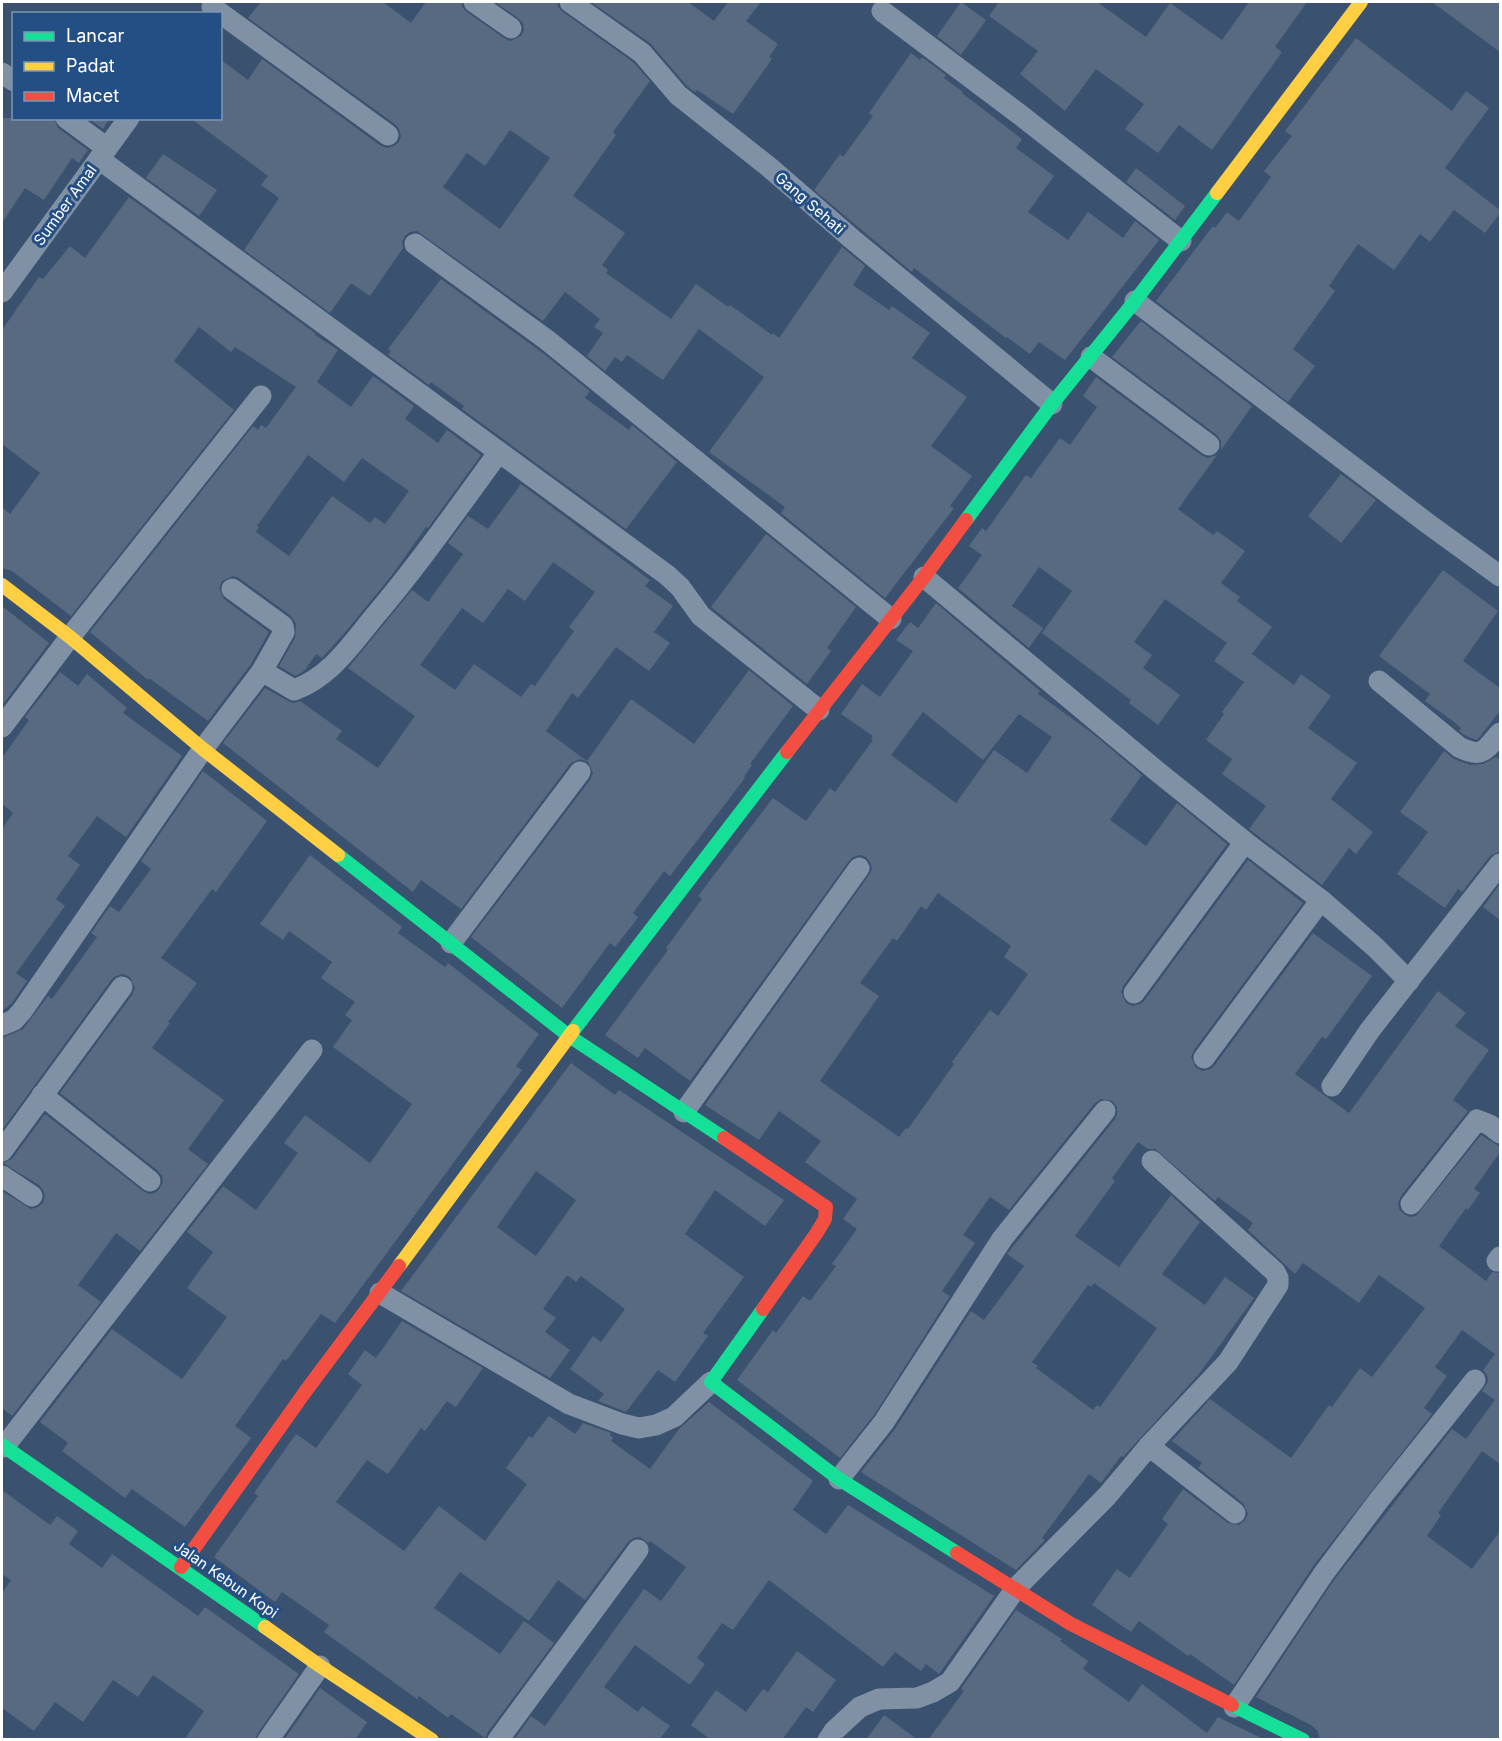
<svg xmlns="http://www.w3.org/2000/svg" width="1502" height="1741" font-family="Inter,sans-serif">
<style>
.building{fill:#576a81;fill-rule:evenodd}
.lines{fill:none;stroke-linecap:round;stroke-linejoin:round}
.street{stroke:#8191a5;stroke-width:21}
.fast{stroke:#16e098;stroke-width:14}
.slow{stroke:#ffcf43;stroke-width:14}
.jam{stroke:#f24e42;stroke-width:14}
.labels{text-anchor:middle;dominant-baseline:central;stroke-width:6;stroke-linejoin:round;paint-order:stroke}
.street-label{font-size:15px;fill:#fff;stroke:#244f85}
</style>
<rect width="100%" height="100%" fill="#3a526f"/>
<g class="building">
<path d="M261 2H383L411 23 426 2H461L463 8 467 12 504 38 510 41 521 36 524 30 523 23 518 18 495 2H557L559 8 563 12 633 62 650 81 613 132 616 135 573 196 625 233 602 265 608 270 606 273 671 319 696 284 728 307 730 305 772 335 773 333 779 338 842 247 865 266 853 285 889 310 892 306 930 333 912 358 967 397 931 446 972 476 950 506 954 508 885 598 781 513 785 507 709 452 764 377 699 329 663 380 627 355 622 362 615 357 605 371 587 356 603 333 594 327 600 319 565 292 543 321 417 231 410 232 405 236 402 242 403 248 370 296 351 283 330 313 244 250 279 198 261 185 268 176 190 118H220V59L248 80 262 59 381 146 387 148 394 146 399 142 401 136 399 129 396 125 248 18ZM510 130 550 158 500 229 443 187 467 153 485 166Z"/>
<polygon points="591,2 688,2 714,21 728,2 761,2 746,21 778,44 769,57 772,59 733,114 697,90 695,92 687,86 650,43"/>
<polygon points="961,2 986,20 961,55 937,36"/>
<polygon points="999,2 1097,2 1146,37 1170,3 1222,40 1249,2 1307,2 1275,47 1282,52 1212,150 1179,125 1158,153 1125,129 1144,104 1096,69 1065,111 1020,74 1038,51 989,16"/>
<polygon points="1432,2 1500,2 1500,52"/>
<polygon points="1356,38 1452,111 1466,91 1489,108 1445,168 1500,210 1500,213 1485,233 1454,210 1430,242 1420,234 1394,270 1358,244 1329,286 1335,291 1293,349 1315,366 1288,402 1156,301 1213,226 1215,228 1227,212 1239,221 1271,177 1264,171 1292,136 1285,131"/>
<polygon points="911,53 920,60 922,57 946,75 944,78 963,92 962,93 1022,139 1016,148 1054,176 1028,212 1068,240 1088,212 1123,238 1135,221 1159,240 1065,360 1039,342 1030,354 1007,337 1006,338 914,268 912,272 814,190 840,154 843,157 873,116 869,113"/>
<polygon points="2,118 54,118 58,128 88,150 79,163 72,158 44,200 25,188 2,223"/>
<polygon points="88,118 110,118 103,129"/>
<polygon points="163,154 217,190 199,216 146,178"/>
<polygon points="1136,168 1185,206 1175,220 1126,182"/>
<path d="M129 197 316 334 315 335 338 350 317 382 351 407 373 376 414 406 405 419 438 443 447 430 481 455 428 528 426 527 392 575 347 630 322 658 316 654 305 670 301 673 295 676 279 666 295 638 296 624 291 616 239 578 233 576 222 581 219 588 224 599 269 632 251 664 208 721 149 678 148 680 90 632 253 426 258 430 261 425 266 428 296 387 235 347 231 352 199 327 174 361 234 410 71 616 12 571 2 568V507L10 514 40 473 2 444V330L39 277 43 279 70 246 85 258ZM308 455 344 482 362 458 409 491 385 524 375 517 370 523 332 496 289 556 256 532 259 527 257 526Z"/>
<polygon points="441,279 544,354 590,391 585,398 629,430 632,425 677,462 626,529 462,409 464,406 431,382 429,385 388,355 391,351 388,349"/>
<polygon points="1141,321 1252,406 1221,450 1221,441 1217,435 1112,357"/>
<polygon points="1096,377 1201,455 1208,458 1217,455 1178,509 1213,535 1217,531 1245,551 1221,583 1240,597 1237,601 1272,627 1252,654 1294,685 1301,674 1331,696 1308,728 1357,763 1331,799 1373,832 1356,854 1349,848 1322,885 1249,829 1266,806 1222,774 1232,759 1206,740 1224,714 1222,712 1244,682 1214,661 1227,643 1165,599 1134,642 1152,655 1143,668 1180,695 1158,725 1129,703 1131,700 1042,633 1072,591 1039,567 1012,606 1043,628 1029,648 958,588 982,555 969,546 982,528 986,531 1026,475 1031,478 1060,438 1070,445 1097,407 1083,396"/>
<polygon points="1341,474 1376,500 1341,543 1308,516"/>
<path d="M521 484 650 580 645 586 673 606 654 632 670 643 649 671 616 647 578 698 572 693 546 731 587 761 631 699 694 744 749 670 793 706 750 764 752 765 744 777 745 778 670 876 664 871 633 913 638 917 634 923 615 947 610 943 562 1008 471 937 590 780 593 773 588 762 581 759 575 761 570 764 461 909 421 880 413 892 223 743 265 688 288 701 294 703 300 701 342 731 336 739 378 768 415 716 348 668 412 590 428 602 463 554 448 543 468 516 488 529ZM553 562 595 592 569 627 574 631 535 686 531 684 521 697 474 664 455 690 420 665 462 608 483 623 508 589 525 601Z"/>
<polygon points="766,534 856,607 827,648 831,651 807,684 711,607"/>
<polygon points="1443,570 1498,611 1463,661 1500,688 1500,711 1477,740 1466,736 1459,731 1461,728 1453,721 1425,701 1430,694 1379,656"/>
<path d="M936 603 1040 691 1038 694 1092 733 1142 775 1110 820 1146 846 1177 803 1227 844 1124 985 1121 992 1126 1003 1133 1006 1140 1004 1144 1001 1248 860 1303 903 1194 1050 1191 1057 1196 1068 1203 1071 1210 1069 1214 1066 1313 933 1372 976 1326 1039 1322 1037 1295 1074 1349 1113 1438 991 1466 1013 1455 1026 1489 1050 1453 1100 1468 1111 1401 1196 1398 1203 1399 1209 1404 1214 1410 1217 1416 1216 1481 1135 1500 1147V1152L1474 1189 1480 1193 1468 1210 1466 1208 1439 1246 1486 1281 1492 1272 1500 1273V1464L1471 1443 1482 1451 1438 1513 1441 1515 1427 1536 1472 1569 1500 1531V1740H1320L1318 1731 1311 1725 1256 1697 1334 1580 1452 1429 1466 1439 1495 1400 1482 1391 1488 1381 1487 1375 1483 1370 1495 1354 1462 1330 1435 1367 1447 1376 1424 1408 1432 1414 1314 1565 1234 1685 1190 1654 1188 1656 1139 1621 1131 1632 1092 1605 1117 1569 1130 1578 1168 1524 1162 1519 1183 1489 1228 1523 1239 1525 1245 1520 1248 1514 1243 1503 1198 1468 1202 1463 1172 1441 1210 1399 1291 1458 1329 1405 1332 1407 1360 1368 1372 1377 1425 1308 1379 1275 1359 1303 1303 1263 1295 1274 1248 1230 1253 1223 1218 1197 1215 1201 1155 1149H1148L1138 1142 1112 1178 1115 1181 1075 1236 1119 1267 1171 1195 1200 1222 1162 1274 1205 1305 1225 1277 1254 1298 1199 1374 1123 1457 1121 1456 1101 1483 1089 1474 1042 1538 1045 1540 1016 1570 861 1472 895 1429 971 1311 984 1320 1024 1266 1007 1254 1115 1119 1117 1114V1107L1112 1101 1101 1099 1095 1103 1009 1210 990 1197 963 1235 975 1243 942 1291 950 1296 874 1415 840 1458 737 1380 773 1330 776 1333 803 1296 810 1301 836 1266 832 1264 857 1229 843 1219 857 1199 805 1162 821 1141 779 1111 759 1140 705 1105 869 875 872 869 870 862 866 857 860 855 853 857 849 861 690 1081 645 1048 638 1058 605 1035 668 950 666 948 702 899 698 896 773 798 806 821 830 788 835 792 873 740 871 739 873 736 841 714 862 684 880 697 913 651 896 640 910 622 918 628ZM923 712 983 760 1019 714 1052 737 1027 773 994 750 956 803 891 755ZM938 893 1011 946 1004 957 1028 974 998 1016 990 1010 952 1062 954 1064 908 1129 906 1128 899 1137 820 1081 879 996 860 983 893 938 897 941 921 906 926 910ZM1094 1283 1157 1328 1100 1407 1097 1405 1093 1410 1036 1368 1038 1366 1032 1362 1088 1285 1091 1287Z"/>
<polygon points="2,606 49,643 4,703 2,702"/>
<polygon points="60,672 78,686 87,674 127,708 123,713 182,756 126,837 97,816 68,856 80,865 56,899 65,906 16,973 27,981 12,1003 2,1011 2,829 13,813 2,804 2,758 29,720 25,717"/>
<polygon points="1444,751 1454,759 1470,765 1483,764 1496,757 1500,760 1500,851 1490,856 1462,892 1458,889 1445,908 1397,874 1428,832 1400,812"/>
<polygon points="203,771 267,821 216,892 212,889 161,958 197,983 168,1022 170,1023 152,1048 224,1100 188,1149 208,1164 140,1251 116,1233 78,1285 101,1302 12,1416 2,1408 2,1191 31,1209 38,1207 43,1203 45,1196 43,1190 39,1185 3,1163 12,1159 45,1114 143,1191 149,1194 155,1193 160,1188 163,1182 162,1176 158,1171 60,1093 132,995 135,988 130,977 123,974 116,976 112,979 2,1130 2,1038 23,1029 48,996 52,999 97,937 91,933 110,906 119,912 151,869 141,861"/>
<polygon points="310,855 402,927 398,933 445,967 448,963 539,1034 516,1066 522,1070 335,1323 321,1314 286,1361 283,1359 235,1426 251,1438 185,1527 132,1489 125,1498 62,1451 68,1443 40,1422 112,1329 182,1379 227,1317 187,1288 213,1252 187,1232 223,1186 256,1210 298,1153 284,1143 305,1115 370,1163 412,1104 333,1047 352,1020 345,1015 355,1002 321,978 332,962 289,931 283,940 260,924"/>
<polygon points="1500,884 1500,920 1483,907"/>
<path d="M571 1063 615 1095 619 1090 784 1200 765 1226 715 1190 685 1234 744 1277 703 1333 708 1336 675 1382 658 1370 626 1412 598 1401 604 1394 570 1369 593 1336 601 1342 625 1309 581 1276 576 1282 567 1275 543 1309 556 1318 545 1332 570 1350 550 1378 401 1291ZM536 1171 576 1200 536 1256 497 1227Z"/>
<polygon points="402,1321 483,1368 456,1407 447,1401 425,1431 421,1428 388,1474 367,1460 336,1502 404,1551 439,1506 485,1541 527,1484 506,1468 529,1436 532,1438 549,1416 575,1434 583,1423 611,1433 610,1435 613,1438 611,1441 650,1469 679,1429 709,1402 813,1481 793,1510 826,1534 848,1505 994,1596 939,1674 926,1664 921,1671 895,1652 883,1667 769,1580 733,1630 722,1623 697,1658 705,1664 690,1685 635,1645 604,1687 638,1712 642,1706 670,1726 659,1740 514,1740 531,1716 545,1726 644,1589 661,1601 686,1567 650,1541 648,1543 640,1537 633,1538 628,1542 585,1600 558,1580 529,1621 460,1572 434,1608 500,1654 524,1621 554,1643 488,1732 485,1738 451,1714 448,1718 419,1696 417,1699 324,1632 329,1625 282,1592 275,1602 214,1557 258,1496 254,1493 296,1434 316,1448 362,1385 348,1374 365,1350 376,1358"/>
<polygon points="2,1490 50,1525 57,1516 78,1531 69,1544 102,1568 112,1554 198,1616 205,1607 299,1674 258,1733 255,1740 184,1740 204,1711 153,1675 138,1697 113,1680 83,1722 55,1702 34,1731 2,1708 2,1593 11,1580 2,1574"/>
<polygon points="1016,1610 1062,1639 1060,1641 1088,1661 1083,1669 1129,1702 1142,1684 1207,1733 1218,1717 1261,1738 928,1740 964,1691 961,1689"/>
<polygon points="797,1651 836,1680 813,1712 806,1707 782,1740 711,1740 691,1725 716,1690 746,1712 763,1689 768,1692"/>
<polygon points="320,1688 367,1722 355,1740 284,1740"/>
<polygon points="884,1715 918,1740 866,1740"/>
</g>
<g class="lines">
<g class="street">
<polyline points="474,2 511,28"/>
<polyline points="570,2 642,53 678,95 769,167 852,239 1052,404"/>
<polyline points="212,7 388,135"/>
<polyline points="882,11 1019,114 1181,241"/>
<polyline points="2,73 14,81"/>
<polyline points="66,118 107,148"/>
<polyline points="99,159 667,575 680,587 701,616 819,710"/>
<polyline points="415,244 547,340 891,619"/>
<polyline points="2,292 129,118"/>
<polyline points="1135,301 1427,523 1500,576"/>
<polyline points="1091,357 1209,445"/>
<polyline points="924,577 1158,772 1245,842 1321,900 1375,947 1409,981"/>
<polyline points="232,589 283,626 284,632 262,671"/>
<path d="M1379 681 1459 747C1483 759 1485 750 1500 733"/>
<polyline points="2,727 70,637 261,396"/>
<polyline points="451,943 580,772"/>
<polyline points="1134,993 1245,842"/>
<path d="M2 1025 14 1020 22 1011 203 749 262 671 294 690C330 677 351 645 374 617 419 564 458 508 499 452"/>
<polyline points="1204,1058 1321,900"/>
<polyline points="1332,1086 1370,1030 1500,864"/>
<polyline points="42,1095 150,1181"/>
<polyline points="684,1112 859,868"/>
<polyline points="2,1151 122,987"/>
<polyline points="2,1176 32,1196"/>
<polyline points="1411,1204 1477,1120 1490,1125 1500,1133"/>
<polyline points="1497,1261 1500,1257"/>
<polyline points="380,1293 569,1404 622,1424 639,1428 656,1425 674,1417 711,1382"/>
<polyline points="1149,1446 1235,1513"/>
<polyline points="4,1447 312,1050"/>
<polyline points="839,1479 884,1422 1002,1239 1105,1111"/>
<polyline points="1234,1707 1324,1573 1379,1500 1475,1380"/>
<polyline points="268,1740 320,1666"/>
<polyline points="498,1740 638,1550"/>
<polyline points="828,1740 834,1731 860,1707 879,1699 917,1698 933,1692 950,1682 1016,1588 1107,1496 1149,1446 1228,1362 1278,1285 1278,1278 1275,1272 1152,1161"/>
</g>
<g class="fast">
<polyline points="966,520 1052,404 1135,301 1217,193"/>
<polyline points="338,855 569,1036 724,1138"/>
<polyline points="573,1031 787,752"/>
<polyline points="763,1309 711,1382 839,1479 957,1553"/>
<polyline points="2,1445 265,1627"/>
<polyline points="1232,1705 1303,1740"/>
</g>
<g class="slow">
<polyline points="1217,193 1361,2"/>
<polyline points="2,585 70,637 203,749 338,855"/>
<polyline points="399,1266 573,1031"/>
<polyline points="265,1627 320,1666 432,1740"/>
</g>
<g class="jam">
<polyline points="787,752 924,577 966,520"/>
<polyline points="724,1138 826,1207 825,1219 816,1234 763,1309"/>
<polyline points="957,1553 1071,1624 1232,1705"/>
<polyline points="181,1567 305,1392 399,1266"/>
</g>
</g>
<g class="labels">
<g class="street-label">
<text transform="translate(810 203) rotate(41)">Gang Sehati</text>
<text transform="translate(65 205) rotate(-54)">Sumber Amal</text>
<text transform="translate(226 1579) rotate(35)">Jalan Kebun Kopi</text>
</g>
</g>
<rect width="1502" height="1741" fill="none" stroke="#ffffff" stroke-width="6"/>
<rect x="12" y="12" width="210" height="108" fill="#244f85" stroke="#7c95b6" stroke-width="1.5"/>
<rect x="24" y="32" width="30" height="9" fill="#16e098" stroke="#7c95b6" stroke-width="1.5"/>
<text x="66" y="42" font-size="18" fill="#ffffff">Lancar</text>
<rect x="24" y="62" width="30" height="9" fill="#ffcf43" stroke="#7c95b6" stroke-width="1.5"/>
<text x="66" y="72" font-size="18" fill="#ffffff">Padat</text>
<rect x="24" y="92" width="30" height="9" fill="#f24e42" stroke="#7c95b6" stroke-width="1.5"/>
<text x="66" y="102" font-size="18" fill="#ffffff">Macet</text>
</svg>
